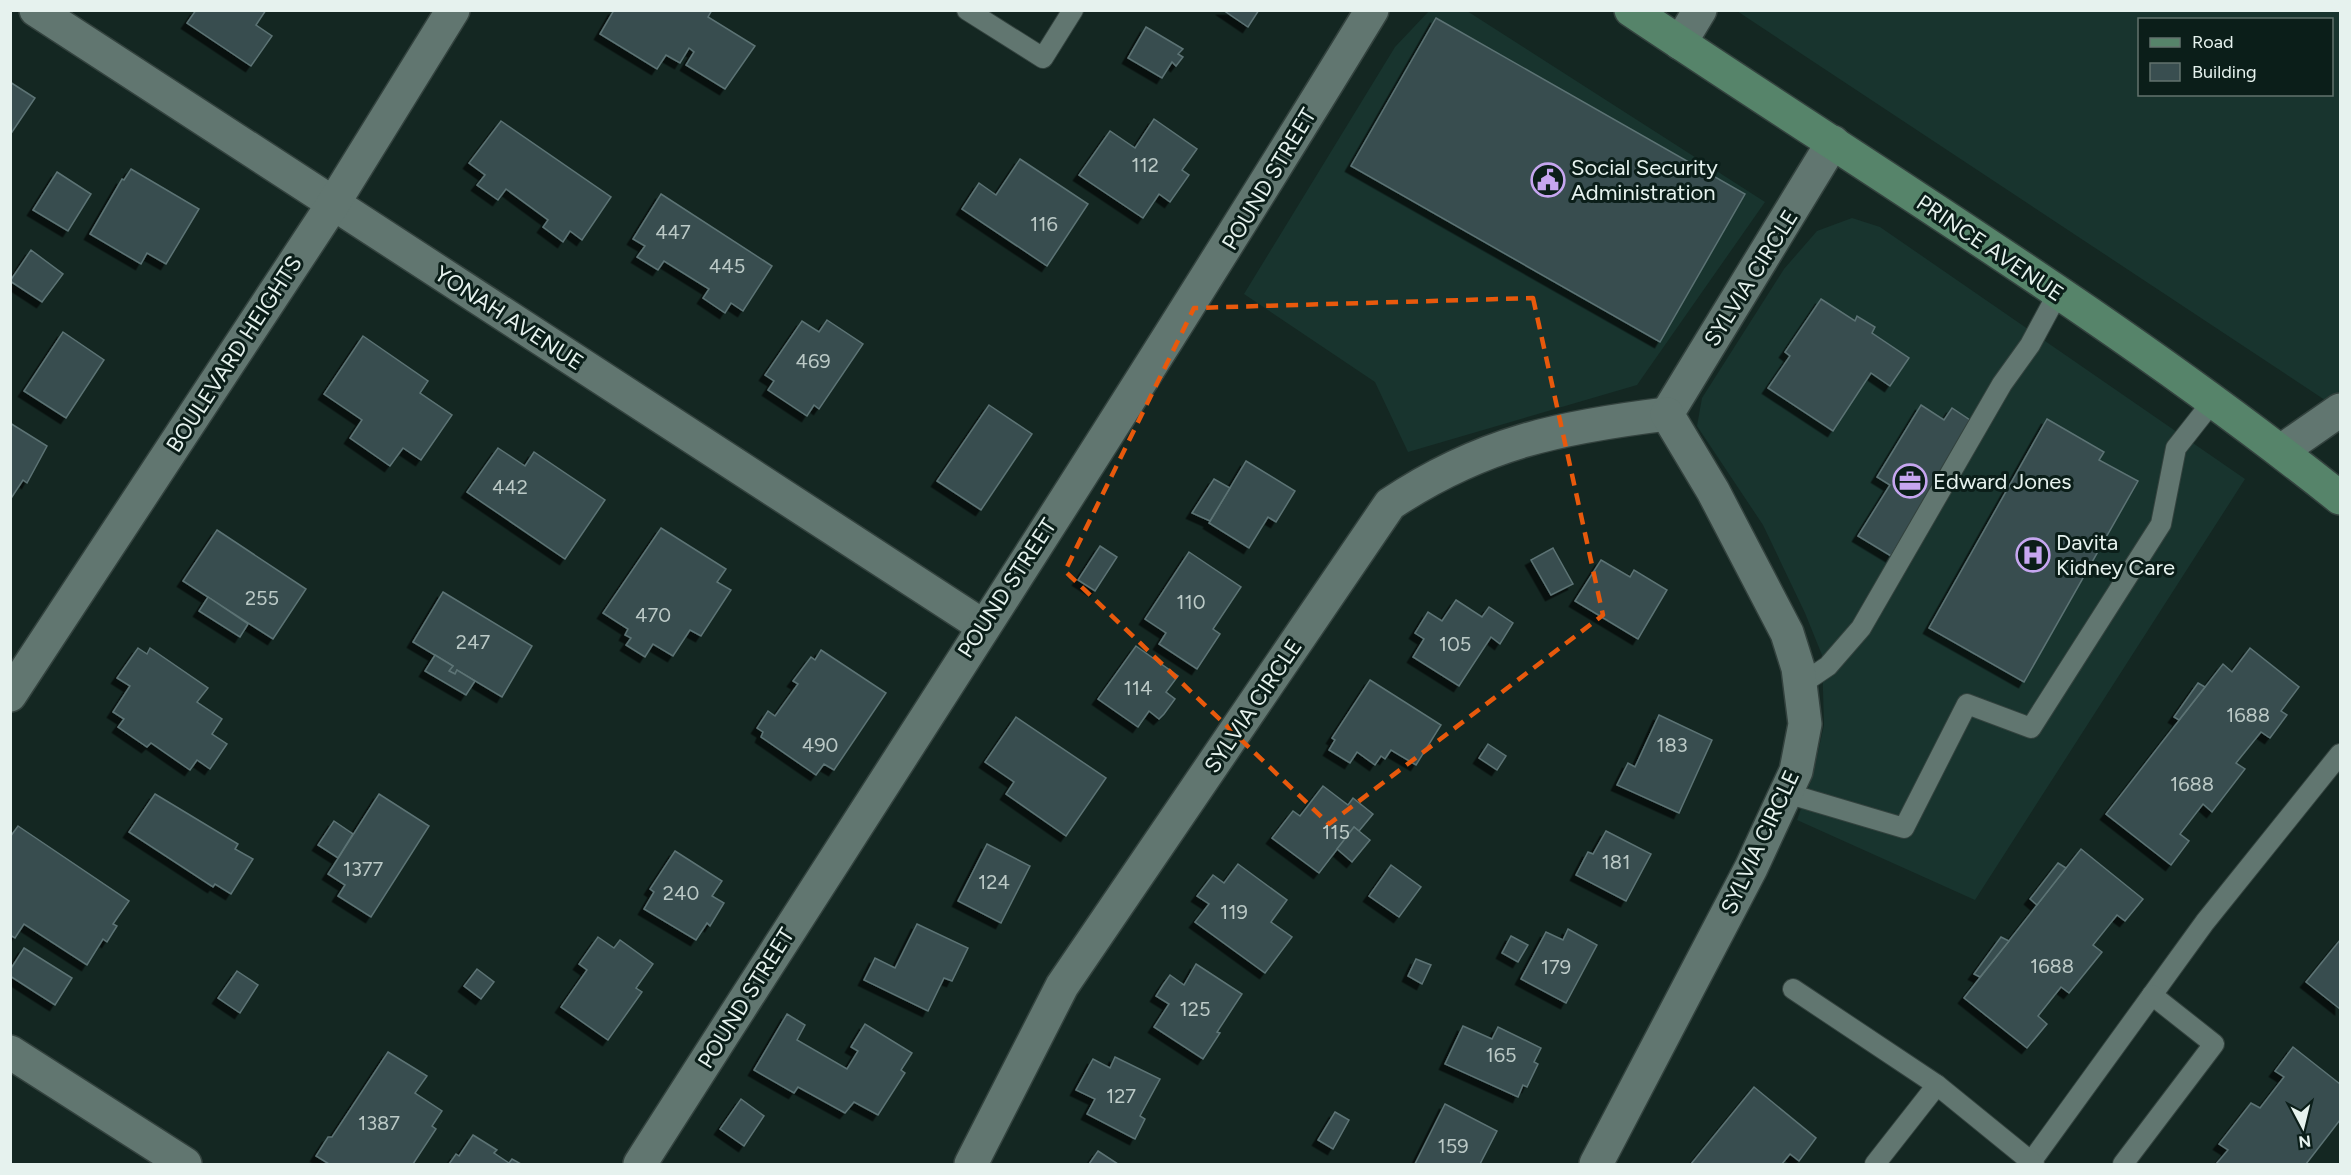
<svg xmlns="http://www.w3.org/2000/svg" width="2351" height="1175" font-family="Figtree,sans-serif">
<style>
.built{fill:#18342e;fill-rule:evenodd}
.building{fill:#394e50;stroke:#5c7374;stroke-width:1.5;filter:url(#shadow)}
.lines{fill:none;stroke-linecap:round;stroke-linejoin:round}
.lane-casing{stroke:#33423e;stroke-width:22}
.street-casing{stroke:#33423e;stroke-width:36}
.secondary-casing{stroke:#33423e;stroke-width:36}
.lane{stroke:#617670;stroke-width:20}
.street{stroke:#617670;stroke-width:33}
.secondary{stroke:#56846a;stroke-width:33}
.marked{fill:none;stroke:#e8590c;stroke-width:4.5;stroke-dasharray:12 8;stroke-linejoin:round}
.labels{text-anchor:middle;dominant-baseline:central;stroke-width:6;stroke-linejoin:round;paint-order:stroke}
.number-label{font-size:20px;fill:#bbc9c6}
.poi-label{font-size:22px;fill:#e6f2ee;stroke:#0b1e19;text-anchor:start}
.street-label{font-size:22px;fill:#e6f2ee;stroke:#0b1e19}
</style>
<defs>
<filter id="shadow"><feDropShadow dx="-5.5" dy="5.5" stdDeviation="0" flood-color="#0009"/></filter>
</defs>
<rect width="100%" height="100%" fill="#142722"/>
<g class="built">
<polygon points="1429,11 1467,11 1765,202 1637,385 1408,452 1375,382 1244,294 1395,47"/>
<path d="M1737 11H2340V410ZM2140 20H2332V94H2140Z"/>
<polygon points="1852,218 1880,227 2245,479 1975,900 1797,820 1813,775 1824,725 1822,655 1805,613 1763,525 1697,426 1702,398 1784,269 1817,231"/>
</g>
<g class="building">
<polygon points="196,10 266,10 256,25 272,36 251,66 187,23"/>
<polygon points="614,10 712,10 708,17 755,46 725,89 686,65 694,52 689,48 680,63 666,55 657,69 600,34"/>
<polygon points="1223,10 1259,10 1248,27"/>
<polygon points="1436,18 1745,194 1660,342 1351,166"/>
<polygon points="1146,27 1183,49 1178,54 1183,57 1176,66 1172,62 1162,78 1128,58"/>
<polygon points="10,82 35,98 10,135"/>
<polygon points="1154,119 1197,149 1182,170 1189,175 1170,202 1159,194 1143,218 1079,175 1110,131 1135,148"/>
<polygon points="501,121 611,197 582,240 570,231 563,242 543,227 548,220 506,189 498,200 477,185 485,175 469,163"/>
<polygon points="1020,159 1088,204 1047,266 962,209 979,183 996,195"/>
<polygon points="131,169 199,209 166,264 147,253 141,264 90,234 122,179 124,180"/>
<polygon points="57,172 91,194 68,231 33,210"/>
<polygon points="661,194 772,266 743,311 731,303 725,313 703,298 709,289 664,261 658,270 637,257 645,246 633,239"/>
<polygon points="31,250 63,274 42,302 10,281"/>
<polygon points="1821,299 1855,321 1857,316 1875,327 1872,333 1909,358 1890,386 1871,373 1833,431 1768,388 1790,356 1785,352"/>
<polygon points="827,320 863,344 819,409 814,405 807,416 768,390 774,381 765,375 802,321 819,332"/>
<polygon points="63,332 104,360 66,418 24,391"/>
<polygon points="363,336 428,381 420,393 452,415 421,460 403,448 390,466 350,438 362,420 324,394"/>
<polygon points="989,405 1032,434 981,510 937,481"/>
<polygon points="1921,405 1944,420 1952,408 1973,422 1891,556 1858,536 1890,485 1877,477"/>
<polygon points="2047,419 2104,452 2099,460 2138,481 2024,682 1929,628"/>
<polygon points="10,423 47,446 27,483 23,480 10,500"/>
<polygon points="498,448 525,466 534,452 605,500 565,559 467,492"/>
<polygon points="1246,461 1295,491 1276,522 1268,517 1249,548 1209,523"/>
<polygon points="1214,479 1230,488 1210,521 1192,513"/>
<polygon points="661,528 726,569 717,582 731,590 701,636 690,630 673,656 653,644 645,657 626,645 631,638 625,635 628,629 603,613"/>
<polygon points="217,530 306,589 273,639 183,581"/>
<polygon points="1100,546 1117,557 1095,591 1078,580"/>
<polygon points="1553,548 1573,584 1551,595 1531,560"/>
<polygon points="1189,552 1241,587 1213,629 1220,634 1197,669 1159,644 1166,633 1145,619"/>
<polygon points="1601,560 1630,577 1634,570 1667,590 1638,639 1575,601"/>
<polygon points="443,592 532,646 502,697 457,670 455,674 449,671 453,666 413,642"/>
<polygon points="208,597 248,624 240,637 199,611"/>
<polygon points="1456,600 1482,617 1489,607 1513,623 1500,644 1491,637 1459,686 1413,657 1424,639 1415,633 1428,612 1442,621"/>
<polygon points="1136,646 1178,676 1166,692 1175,699 1164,714 1159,719 1149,711 1138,727 1098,699"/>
<polygon points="138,648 147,654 150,648 208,688 197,702 222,719 212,734 227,744 210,769 197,760 190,770 151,743 147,747 118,727 124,719 113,712 130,686 117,678"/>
<polygon points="2250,648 2299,687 2281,711 2287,715 2270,738 2261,732 2236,763 2245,769 2212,812 2203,804 2180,834 2189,841 2171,865 2106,814 2223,664 2232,672"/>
<polygon points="821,650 886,693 834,770 824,764 816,775 761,737 763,732 757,728 768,711 775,716 798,684 793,681 811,657 815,660"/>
<polygon points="435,655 453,666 449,671 455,674 457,670 475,681 466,695 425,671"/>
<polygon points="1370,680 1441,725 1416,765 1391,750 1385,759 1381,756 1375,765 1357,752 1350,763 1329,750 1335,740 1332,738"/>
<polygon points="2198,683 2205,687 2179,720 2174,717"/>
<polygon points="1659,715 1712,740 1679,813 1617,785 1628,763 1635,767"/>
<polygon points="1016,717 1106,778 1066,836 1006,794 1014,782 985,762"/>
<polygon points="1488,744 1506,756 1497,770 1479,758"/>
<polygon points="1323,786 1348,805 1353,798 1373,814 1359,831 1354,827 1319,873 1272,838 1293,811 1300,816"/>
<polygon points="155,794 238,844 235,849 253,859 231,894 215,884 213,887 129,832"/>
<polygon points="379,794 429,826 371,917 338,896 345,885 328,874"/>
<polygon points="334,821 353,834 338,858 318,845"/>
<polygon points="18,826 129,901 113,924 117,926 107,942 103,939 87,965 24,924 15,938 10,935 10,837"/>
<polygon points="1354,827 1370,840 1352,862 1337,849"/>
<polygon points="1606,831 1651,854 1626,901 1576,875 1588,852 1593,854"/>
<polygon points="987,844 1030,866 1001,923 958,901"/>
<polygon points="2081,849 2143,899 2125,921 2117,915 2093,945 2102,952 2069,993 2061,987 2038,1016 2047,1024 2027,1048 1964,998"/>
<polygon points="675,851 722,881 712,896 724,903 710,926 707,923 696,940 644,909 654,892 650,889"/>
<polygon points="2058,863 2066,868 2037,905 2030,899"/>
<polygon points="1238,864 1287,900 1271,922 1292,937 1265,973 1195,922 1209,904 1197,896 1213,875 1224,883"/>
<polygon points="1391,865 1421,887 1399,917 1369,896"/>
<polygon points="917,924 968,948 952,981 944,978 928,1011 864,980 875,958 895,968"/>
<polygon points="1568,929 1597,945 1566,1003 1521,979 1546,932 1563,940"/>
<polygon points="1511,936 1528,945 1518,962 1502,953"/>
<polygon points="598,937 614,948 620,940 653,964 636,988 642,992 608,1040 561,1007 587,970 579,964"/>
<polygon points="2001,937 2009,941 1980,977 1974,974"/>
<polygon points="2340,940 2340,1009 2306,982"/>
<polygon points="24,948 72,978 55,1005 10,976 10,970"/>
<polygon points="1416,959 1431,965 1422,984 1408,976"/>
<polygon points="1196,964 1242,994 1217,1032 1220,1033 1203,1059 1154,1027 1169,1004 1156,996 1163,985 1170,975 1184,985"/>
<polygon points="477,969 494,982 481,999 464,986"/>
<polygon points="237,971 258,985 240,1013 218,998"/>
<polygon points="787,1014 805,1025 797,1040 847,1069 858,1051 851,1047 865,1024 912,1053 901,1070 905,1073 878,1115 854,1102 845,1113 798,1087 794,1093 754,1070"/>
<polygon points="1463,1026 1492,1039 1498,1027 1541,1048 1534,1062 1538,1064 1527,1087 1523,1085 1518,1097 1445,1064"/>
<polygon points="2293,1047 2340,1084 2340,1120 2306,1164 2216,1164 2228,1150 2219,1144 2251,1103 2260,1108 2284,1077 2275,1071"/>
<polygon points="388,1052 427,1076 415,1093 442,1111 432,1126 436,1129 413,1164 329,1164 316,1156 328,1137 332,1137"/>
<polygon points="1115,1057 1160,1079 1140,1116 1145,1119 1135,1139 1087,1114 1095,1099 1076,1090 1093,1059 1110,1068"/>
<polygon points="1754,1087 1816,1138 1799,1161 1790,1154 1782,1164 1691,1164"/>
<polygon points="741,1099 764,1116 744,1146 720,1129"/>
<polygon points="1445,1104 1497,1131 1480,1164 1415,1164"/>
<polygon points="1335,1112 1349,1120 1333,1149 1318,1140"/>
<polygon points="473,1135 497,1150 494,1153 509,1163 512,1159 521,1164 449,1164 456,1154 459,1156"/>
<polygon points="1098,1151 1118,1164 1089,1164"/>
</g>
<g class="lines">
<g class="lane-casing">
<g id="lane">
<polyline points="967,10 1043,58 1073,10"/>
<polyline points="1800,685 1828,666 1861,628 2002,384 2030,345 2058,293"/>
<polyline points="1786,793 1904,828 1967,704 2031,728 2161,524 2176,448 2213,401"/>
<polyline points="1793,989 1937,1085"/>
<polyline points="2031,1162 2205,922 2340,754"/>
<polyline points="1875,1164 1937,1085 2034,1164"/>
<polyline points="2123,1164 2214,1044 2152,995"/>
</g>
</g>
<g class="street-casing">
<g id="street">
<polyline points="36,10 983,626"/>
<polyline points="1680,43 1700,10"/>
<polyline points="1667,414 1833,142"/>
<polyline points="2281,451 2340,410"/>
<polyline points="10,695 333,204 453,10"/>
<polyline points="10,1052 185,1164"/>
<path d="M640 1164C885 780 1134 399 1372 10"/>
<path d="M971 1164 1062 986 1390 504C1481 443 1560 427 1667 414"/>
<polyline points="1596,1164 1751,868 1796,771 1805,724 1798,668 1787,633 1713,491 1667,414"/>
</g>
</g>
<g class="secondary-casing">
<path id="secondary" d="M1631 10C1869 170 2116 319 2340 498"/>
</g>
<use href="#lane" class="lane"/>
<use href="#street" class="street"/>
<use href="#secondary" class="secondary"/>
</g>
<path class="marked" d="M1533 298 1603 615 1329 824 1065 571 1194 308Z"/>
<defs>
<g id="civic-ring" transform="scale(1.725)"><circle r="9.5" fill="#0b1e19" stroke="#c6a6f0" stroke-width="1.5"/><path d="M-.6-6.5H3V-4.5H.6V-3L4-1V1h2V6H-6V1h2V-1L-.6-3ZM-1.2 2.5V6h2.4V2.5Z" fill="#c6a6f0"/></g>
<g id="office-ring" transform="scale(1.725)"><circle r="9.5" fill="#0b1e19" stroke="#c6a6f0" stroke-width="1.5"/><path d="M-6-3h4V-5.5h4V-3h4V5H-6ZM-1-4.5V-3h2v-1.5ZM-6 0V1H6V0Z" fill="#c6a6f0"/></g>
<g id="hospital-ring" transform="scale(1.725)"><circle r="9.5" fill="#0b1e19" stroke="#c6a6f0" stroke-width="1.5"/><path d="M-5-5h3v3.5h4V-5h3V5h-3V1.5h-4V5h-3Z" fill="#c6a6f0"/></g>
</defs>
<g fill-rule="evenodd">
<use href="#civic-ring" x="1548" y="180"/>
<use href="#office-ring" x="1910" y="481"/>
<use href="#hospital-ring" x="2033" y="555"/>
</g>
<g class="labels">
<g class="number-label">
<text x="1145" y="165">112</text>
<text x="1044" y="224">116</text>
<text x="673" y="232">447</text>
<text x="727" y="266">445</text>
<text x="813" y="361">469</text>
<text x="510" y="487">442</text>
<text x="262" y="598">255</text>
<text x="1191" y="602">110</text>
<text x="653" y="615">470</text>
<text x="473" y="642">247</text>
<text x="1455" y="644">105</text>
<text x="1138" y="688">114</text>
<text x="2248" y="715">1688</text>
<text x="820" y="745">490</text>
<text x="1672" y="745">183</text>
<text x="2192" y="784">1688</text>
<text x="1336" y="832">115</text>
<text x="1616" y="862">181</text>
<text x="363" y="869">1377</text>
<text x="994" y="882">124</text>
<text x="681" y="893">240</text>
<text x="1234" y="912">119</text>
<text x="2052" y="966">1688</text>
<text x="1556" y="967">179</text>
<text x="1195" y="1009">125</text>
<text x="1501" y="1055">165</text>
<text x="1121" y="1096">127</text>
<text x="379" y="1123">1387</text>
<text x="1453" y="1146">159</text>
</g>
<g class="poi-label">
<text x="1571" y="167">Social Security<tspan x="1571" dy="25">Administration</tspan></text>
<text x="1933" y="481">Edward Jones</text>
<text x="2056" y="542">Davita<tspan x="2056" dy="25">Kidney Care</tspan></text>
</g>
<g class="street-label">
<text transform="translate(1269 179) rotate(-59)">POUND STREET</text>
<text transform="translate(1990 248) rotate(34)">PRINCE AVENUE</text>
<text transform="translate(1751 278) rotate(-58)">SYLVIA CIRCLE</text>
<text transform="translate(509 318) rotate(33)">YONAH AVENUE</text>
<text transform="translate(234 354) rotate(-57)">BOULEVARD HEIGHTS</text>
<text transform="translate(1007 588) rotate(-57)">POUND STREET</text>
<text transform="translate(1253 706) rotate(-56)">SYLVIA CIRCLE</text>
<text transform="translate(1760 842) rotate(-65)">SYLVIA CIRCLE</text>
<text transform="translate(746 998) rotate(-58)">POUND STREET</text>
</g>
</g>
<rect width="2351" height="1175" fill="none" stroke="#e6f2ee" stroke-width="24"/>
<rect x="2138" y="18" width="195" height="78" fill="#0b1e19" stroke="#63736e" stroke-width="1.5"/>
<rect x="2150" y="38" width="30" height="9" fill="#56846a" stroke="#63736e" stroke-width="1.5"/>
<text x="2192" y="48" font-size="18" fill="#e6f2ee">Road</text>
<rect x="2150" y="63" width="30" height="18" fill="#394e50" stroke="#63736e" stroke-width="1.5"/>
<text x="2192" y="78" font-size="18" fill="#e6f2ee">Building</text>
<g transform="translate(2303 1127) rotate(173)" stroke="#0b1e19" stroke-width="4.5" paint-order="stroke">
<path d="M0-4.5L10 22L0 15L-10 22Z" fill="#e6f2ee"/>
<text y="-9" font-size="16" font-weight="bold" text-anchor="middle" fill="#e6f2ee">N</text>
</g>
</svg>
